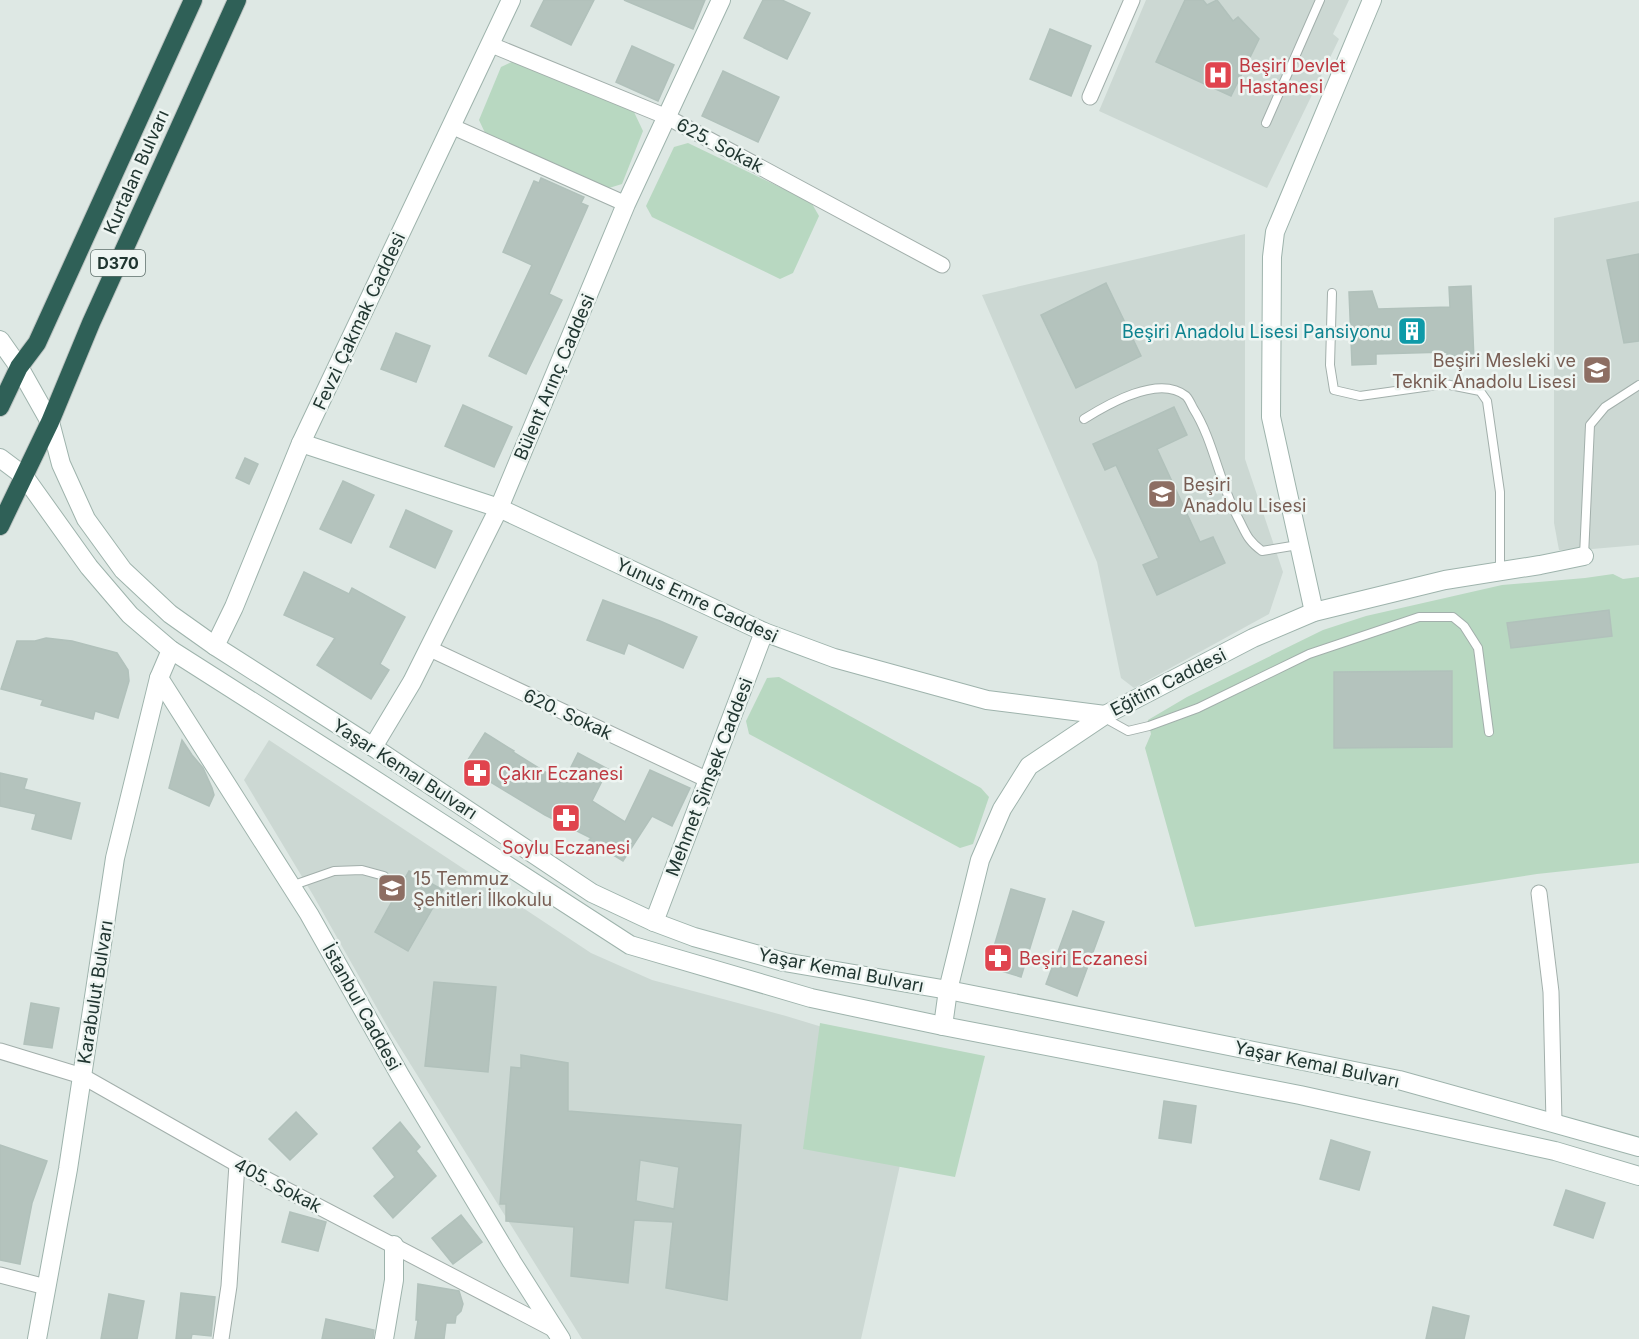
<svg xmlns="http://www.w3.org/2000/svg" width="1639" height="1339" font-family="Inter,sans-serif">
<style>
.built{fill:#ccd8d3}
.green{fill:#b8d8c1}
.building{fill:#b4c3bd;stroke:#b1c1bb;stroke-width:1.5;fill-rule:evenodd}
.lines{fill:none;stroke-linecap:round;stroke-linejoin:round}
.lane-casing{stroke:#a2afab;stroke-width:10}
.street-casing{stroke:#a2afab;stroke-width:17}
.secondary-casing{stroke:#9eb3ac;stroke-width:20}
.highway-casing{stroke:#bcc3c1;stroke-width:20}
.lane{stroke:#fff;stroke-width:8}
.street{stroke:#fff;stroke-width:15}
.secondary{stroke:#fff;stroke-width:18}
.highway{stroke:#2f6057;stroke-width:18}
.labels{text-anchor:middle;dominant-baseline:central;stroke-width:5;stroke-linejoin:round;paint-order:stroke}
.shield{fill:#eef5f2;stroke:#5e6f6b;stroke-width:1.5}
.shield-label{font-size:16px;font-weight:bold;fill:#213631}
.health-label{font-size:18px;fill:#be3a42;stroke:#eef5f2;text-anchor:start}
.street-label{font-size:18px;fill:#213631;stroke:#eef5f2}
.culture-label{font-size:18px;fill:#0d838f;stroke:#eef5f2;text-anchor:end}
.education-label{font-size:18px;fill:#785e54;stroke:#eef5f2;text-anchor:start}
</style>
<rect width="100%" height="100%" fill="#dee8e4"/>
<g class="built">
<polygon points="1146,0 1349,0 1333,34 1339,39 1267,188 1099,111"/>
<polygon points="1639,201 1639,545 1592,549 1559,550 1554,523 1554,218"/>
<polygon points="1245,234 1245,459 1283,572 1269,614 1134,688 1121,678 1097,562 982,295"/>
<polygon points="269,740 591,953 652,980 786,1016 924,1058 861,1339 582,1339 391,1033 313,895 244,780"/>
</g>
<g class="green">
<polygon points="518,59 634,112 643,131 622,184 609,188 486,135 479,120 501,67"/>
<polygon points="688,143 811,202 819,216 793,273 780,279 652,217 646,206 674,147"/>
<polygon points="1613,574 1623,579 1639,577 1639,863 1537,874 1195,927 1145,748 1151,734 1148,720 1187,697 1323,630 1366,616 1502,585 1585,578"/>
<polygon points="779,677 981,788 989,797 973,844 960,848 749,734 746,721 767,678"/>
<polygon points="820,1023 985,1056 955,1177 803,1149"/>
</g>
<g class="building">
<polygon points="544,0 594,0 571,45 531,26"/>
<polygon points="624,0 705,0 693,29"/>
<polygon points="763,0 782,0 810,13 787,59 744,38"/>
<polygon points="1185,0 1203,0 1207,5 1217,0 1233,21 1238,17 1259,39 1231,96 1156,62"/>
<polygon points="1050,29 1091,46 1071,96 1030,79"/>
<polygon points="632,46 674,65 658,101 616,82"/>
<polygon points="723,71 779,97 758,142 702,116"/>
<polygon points="541,178 584,197 581,203 588,206 549,294 562,300 526,374 489,356 532,265 503,252 534,181 539,183"/>
<polygon points="1639,254 1639,341 1624,343 1607,260"/>
<polygon points="1106,283 1141,356 1076,388 1041,315"/>
<polygon points="1471,286 1474,361 1447,362 1447,352 1376,354 1376,364 1352,365 1349,292 1372,291 1378,309 1450,307 1449,287"/>
<polygon points="396,333 430,346 416,382 381,369"/>
<polygon points="463,405 512,427 494,467 445,446"/>
<polygon points="1174,407 1187,435 1157,449 1200,542 1213,537 1225,563 1157,595 1143,565 1159,558 1116,465 1105,470 1093,444"/>
<polygon points="245,458 258,464 249,484 236,478"/>
<polygon points="343,481 374,495 351,543 320,529"/>
<polygon points="406,510 452,531 435,568 390,547"/>
<polygon points="304,572 349,594 352,588 405,617 380,664 389,670 371,699 317,665 335,638 284,615"/>
<polygon points="603,600 660,621 697,637 683,668 628,643 624,654 587,640"/>
<polygon points="1609,610 1612,636 1511,648 1507,623"/>
<polygon points="46,638 72,641 117,653 128,670 129,681 118,718 95,711 93,719 41,705 43,700 1,689 17,641 35,641"/>
<polygon points="1452,671 1452,747 1334,748 1334,672"/>
<polygon points="485,733 514,751 513,752 563,783 578,753 608,769 592,801 625,822 650,770 690,788 672,826 652,816 623,861 589,840 591,838 545,815 464,766"/>
<polygon points="182,740 192,755 203,768 212,788 214,795 209,806 169,788"/>
<polygon points="0,773 27,779 24,789 80,803 71,839 32,829 36,814 0,806"/>
<polygon points="409,871 443,890 408,951 375,932"/>
<polygon points="1011,889 1045,899 1021,977 988,967"/>
<polygon points="1073,911 1104,922 1077,996 1046,984"/>
<polygon points="434,982 496,987 488,1072 425,1066"/>
<polygon points="31,1003 59,1008 52,1048 24,1044"/>
<path d="M521 1055 568 1063V1111L741 1125 727 1300 666 1288 673 1222 634 1220 628 1283 571 1276 574 1227 506 1221V1204H500L511 1067 521 1068ZM640 1160 679 1167 674 1209 636 1201Z"/>
<polygon points="1164,1101 1196,1106 1191,1143 1159,1138"/>
<polygon points="296,1112 317,1134 290,1160 269,1139"/>
<polygon points="400,1122 420,1147 416,1151 436,1176 393,1218 374,1196 395,1177 373,1148"/>
<polygon points="1331,1140 1370,1152 1359,1190 1320,1179"/>
<polygon points="0,1145 47,1161 32,1203 20,1264 0,1260"/>
<polygon points="1566,1190 1605,1203 1593,1238 1554,1225"/>
<polygon points="290,1212 326,1222 318,1251 282,1242"/>
<polygon points="461,1215 482,1242 453,1264 432,1238"/>
<polygon points="418,1284 459,1291 463,1304 461,1311 456,1316 455,1323 446,1323 444,1339 415,1339 418,1320 416,1320"/>
<polygon points="181,1293 215,1297 211,1336 192,1334 191,1339 176,1339"/>
<polygon points="109,1294 144,1301 137,1339 101,1339"/>
<polygon points="1433,1307 1469,1316 1464,1339 1426,1339"/>
<polygon points="326,1319 374,1330 373,1339 322,1339"/>
</g>
<g class="lines">
<g class="lane-casing">
<g id="lane">
<polyline points="1266,123 1320,0"/>
<polyline points="1332,293 1330,365 1334,390 1360,396 1445,384 1480,391 1487,401 1500,492 1500,571"/>
<path d="M1084 419C1108 404 1159 374 1186 396 1189 399 1191 404 1193 408 1214 441 1219 483 1238 518 1246 533 1247 540 1262 551L1298 545"/>
<polyline points="1584,556 1590,425 1605,407 1639,385"/>
<polyline points="1106,716 1110,721 1128,731 1149,726 1198,708 1309,654 1419,617 1453,617 1464,626 1478,648 1489,732"/>
<polyline points="291,886 334,871 362,870 384,876"/>
</g>
</g>
<g class="street-casing">
<g id="street">
<polyline points="489,44 667,117 942,265"/>
<polyline points="1090,97 1132,0"/>
<polyline points="451,126 626,204"/>
<polyline points="428,648 708,780"/>
<polyline points="1539,893 1551,992 1554,1122"/>
<polyline points="0,1051 82,1076 237,1164 553,1329"/>
<polyline points="0,1275 46,1287"/>
<polyline points="221,1339 229,1286 237,1164"/>
</g>
</g>
<g class="secondary-casing">
<g id="secondary">
<polyline points="0,340 19,367 50,422 61,464 86,519 123,570 170,614 215,646 373,747 592,893 654,922 694,937 784,962 948,990 1399,1080 1639,1147"/>
<polyline points="301,443 499,508 764,632 834,658 987,700 1105,715"/>
<polyline points="0,458 24,476 89,567 130,615 171,650 355,767 630,945 811,998 943,1026 1300,1095 1555,1151 1639,1176"/>
<polyline points="1314,612 1271,417 1272,257 1275,232 1372,0"/>
<polyline points="215,646 234,607 301,443 511,0"/>
<polyline points="159,678 309,914 401,1077 512,1262 561,1339"/>
<polyline points="373,747 412,682 499,508 626,204 721,0"/>
<polyline points="654,922 764,632"/>
<polyline points="943,1026 948,990 980,860 1002,809 1029,766 1105,715 1253,638 1314,612 1445,580 1540,565 1584,556"/>
<polyline points="37,1339 68,1169 115,858 159,678 171,650"/>
<polyline points="384,1339 394,1280 394,1245"/>
</g>
</g>
<g class="highway-casing">
<g id="highway">
<polyline points="0,407 19,367 37,343 193,0"/>
<polyline points="0,526 50,422 91,323 237,0"/>
</g>
</g>
<use href="#lane" class="lane"/>
<use href="#street" class="street"/>
<use href="#secondary" class="secondary"/>
<use href="#highway" class="highway"/>
</g>
<defs>
<g id="hospital-square" transform="scale(1.5)"><rect x="-9" y="-9" width="18" height="18" rx="4" fill="#e0444e" stroke="#eef5f2"/><path d="M-5-5h3v3.5h4V-5h3V5h-3V1.5h-4V5h-3Z" fill="#fff"/></g>
<g id="building-square" transform="scale(1.5)"><rect x="-9" y="-9" width="18" height="18" rx="4" fill="#0f9aa8" stroke="#eef5f2"/><path d="M-4-6H4V6H1V3H-1V6H-4ZM-2.5-4.3h1.7v1.8h-1.7ZM.8-4.3h1.7v1.8H.8ZM-2.5-1h1.7V.8h-1.7ZM.8-1h1.7V.8H.8Z" fill="#fff"/></g>
<g id="school-square" transform="scale(1.5)"><rect x="-9" y="-9" width="18" height="18" rx="4" fill="#8d6e63" stroke="#eef5f2"/><path d="M0-5L7-2L0 1L-7-2ZM-4 1L0 2.5L4 1V4Q0 6-4 4Z" fill="#fff"/></g>
<g id="pharmacy-square" transform="scale(1.5)"><rect x="-9" y="-9" width="18" height="18" rx="4" fill="#e0444e" stroke="#eef5f2"/><path d="M-2-6h4v4h4v4h-4v4h-4v-4h-4v-4h4Z" fill="#fff"/></g>
</defs>
<g fill-rule="evenodd">
<use href="#hospital-square" x="1218" y="75"/>
<use href="#building-square" x="1412" y="331"/>
<use href="#school-square" x="1597" y="370"/>
<use href="#school-square" x="1162" y="494"/>
<use href="#pharmacy-square" x="477" y="773"/>
<use href="#pharmacy-square" x="566" y="818"/>
<use href="#school-square" x="392" y="888"/>
<use href="#pharmacy-square" x="998" y="958"/>
</g>
<g class="labels">
<rect class="shield" x="91" y="250" width="54" height="26" rx="4.5"/>
<g class="shield-label">
<text x="118" y="263">D370</text>
</g>
<g class="health-label">
<text x="1239" y="65">Beşiri Devlet<tspan x="1239" dy="21">Hastanesi</tspan></text>
<text x="498" y="773">Çakır Eczanesi</text>
<text x="566" y="847" text-anchor="middle">Soylu Eczanesi</text>
<text x="1019" y="958">Beşiri Eczanesi</text>
</g>
<g class="street-label">
<text transform="translate(720 145) rotate(28)">625. Sokak</text>
<text transform="translate(136 172) rotate(-66)">Kurtalan Bulvarı</text>
<text transform="translate(359 321) rotate(-65)">Fevzi Çakmak Caddesi</text>
<text transform="translate(554 377) rotate(-67)">Bülent Arınç Caddesi</text>
<text transform="translate(697 600) rotate(25)">Yunus Emre Caddesi</text>
<text transform="translate(1168 682) rotate(-27)">Eğitim Caddesi</text>
<text transform="translate(568 714) rotate(25)">620. Sokak</text>
<text transform="translate(405 769) rotate(33)">Yaşar Kemal Bulvarı</text>
<text transform="translate(709 777) rotate(-69)">Mehmet Şimşek Caddesi</text>
<text transform="translate(841 970) rotate(11)">Yaşar Kemal Bulvarı</text>
<text transform="translate(95 992) rotate(-81)">Karabulut Bulvarı</text>
<text transform="translate(362 1007) rotate(61)">İstanbul Caddesi</text>
<text transform="translate(1317 1064) rotate(12)">Yaşar Kemal Bulvarı</text>
<text transform="translate(278 1185) rotate(28)">405. Sokak</text>
</g>
<g class="culture-label">
<text x="1391" y="331">Beşiri Anadolu Lisesi Pansiyonu</text>
</g>
<g class="education-label">
<text x="1576" y="360" text-anchor="end">Beşiri Mesleki ve<tspan x="1576" dy="21">Teknik Anadolu Lisesi</tspan></text>
<text x="1183" y="484">Beşiri<tspan x="1183" dy="21">Anadolu Lisesi</tspan></text>
<text x="413" y="878">15 Temmuz<tspan x="413" dy="21">Şehitleri İlkokulu</tspan></text>
</g>
</g>
</svg>
